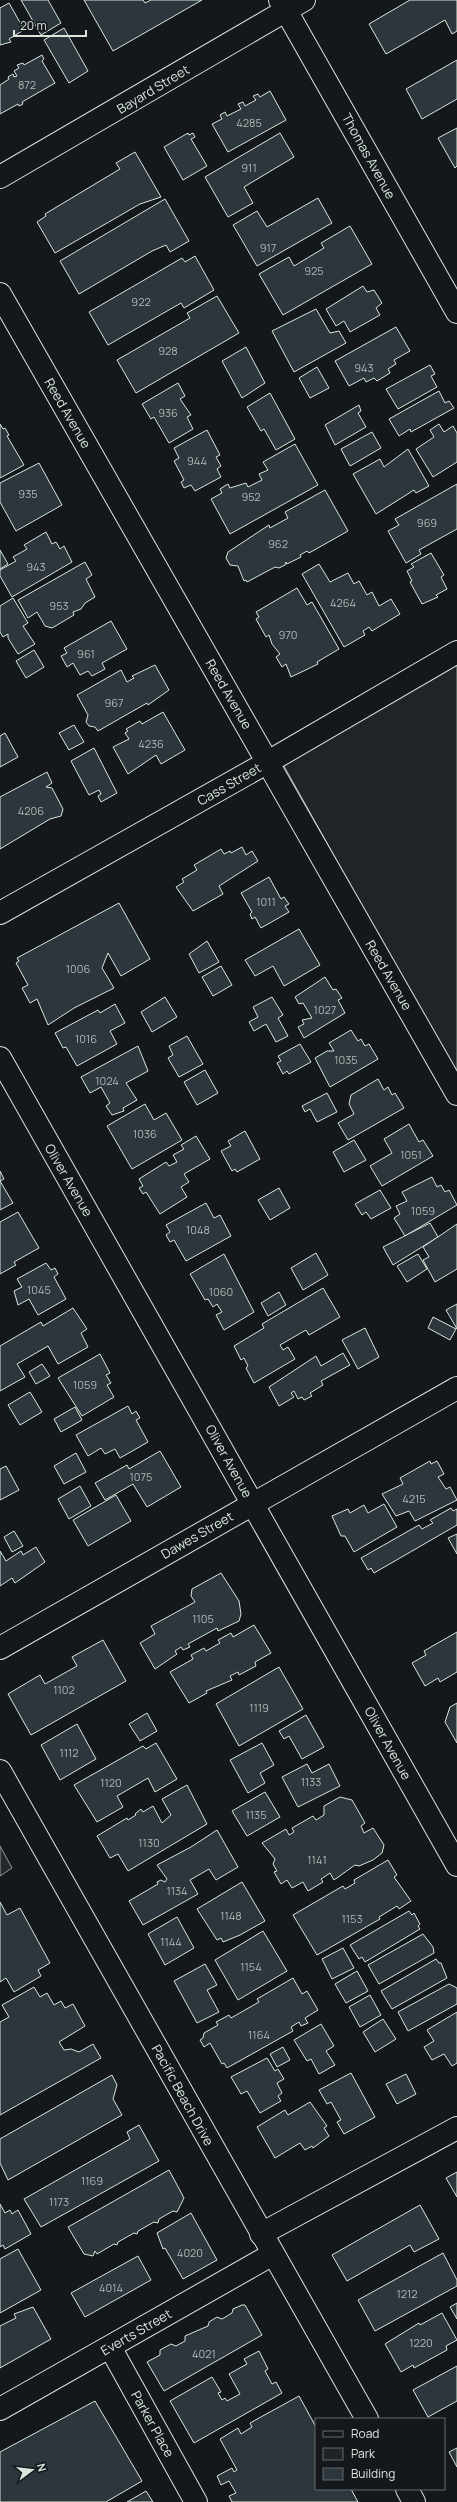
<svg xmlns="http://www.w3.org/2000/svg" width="457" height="2502" font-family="Manrope,sans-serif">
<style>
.park{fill:#202428;stroke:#939e99}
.parking{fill:#24282b;stroke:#939e99}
.building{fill:#2c363c;stroke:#d8e6dc}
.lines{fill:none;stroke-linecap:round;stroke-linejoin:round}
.minor-casing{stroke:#d8e6dc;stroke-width:24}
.minor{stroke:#14181c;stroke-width:22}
.labels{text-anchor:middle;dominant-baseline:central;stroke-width:3;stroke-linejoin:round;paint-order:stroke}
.number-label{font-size:11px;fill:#adbab4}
.street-label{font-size:13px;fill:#d8e6dc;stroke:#14181c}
</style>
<rect width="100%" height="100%" fill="#14181c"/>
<polygon class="park" points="457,664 457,1077 283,764"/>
<polygon class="parking" points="0,1846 12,1868 0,1876"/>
<g class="building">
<polygon points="21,0 48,0 61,23 41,35"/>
<polygon points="84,0 143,0 145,3 151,0 202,0 113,51"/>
<polygon points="410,0 457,0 457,31 452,34 445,20 386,54 369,24"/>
<polygon points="9,3 22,26 24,25 27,28 9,39 11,42 0,45 0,8"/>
<polygon points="64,28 88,71 69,83 44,40"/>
<polygon points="42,55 44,59 42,61 55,83 22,102 23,104 19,106 18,104 0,114 0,85 9,79 8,77 13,74 14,77 17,76 14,71 19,68 17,65 23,63 24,65"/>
<polygon points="457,60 457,99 422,119 406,89"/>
<polygon points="270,91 286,120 228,152 212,124 222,119 220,115 225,112 227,116 241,109 238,104 243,102 245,106 256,100 253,96 258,94 260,97"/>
<polygon points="457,128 457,166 455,168 438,138"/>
<polygon points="188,133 189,135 193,133 195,137 191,139 207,166 183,180 164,147"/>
<polygon points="280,133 294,157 244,187 253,203 228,217 205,177"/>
<polygon points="135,152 161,197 140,204 55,253 37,222 46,216 45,214 120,169 116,163"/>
<polygon points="318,198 332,223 257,266 233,225 257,211 267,227"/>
<polygon points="165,199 189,241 170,252 166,245 152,251 79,294 60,261"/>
<polygon points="350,226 372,264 283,315 259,274 289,257 294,266 324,248 321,243"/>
<polygon points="195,256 214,290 184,308 181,303 108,345 89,312 182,258 185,262"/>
<polygon points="363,286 367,292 374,290 382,303 376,308 380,315 350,332 344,321 336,326 326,309"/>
<polygon points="217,296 239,333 136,393 117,360 190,318 187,313"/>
<polygon points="316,309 330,333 339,331 346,343 294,372 272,331"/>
<polygon points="396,327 410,351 394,360 396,364 388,369 390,373 377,381 374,378 366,382 364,378 349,386 335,361"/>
<polygon points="246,347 265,383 242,398 222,361"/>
<polygon points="430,365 435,374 431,376 437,387 398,409 386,389"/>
<polygon points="317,367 329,388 310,398 299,378"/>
<polygon points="178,383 185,396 180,399 191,415 187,417 193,429 169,443 154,417 151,419 142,404"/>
<polygon points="439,391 445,403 449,401 454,408 411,432 410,429 399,436 389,419"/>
<polygon points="270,393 295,439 276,450 264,429 261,431 247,407"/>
<polygon points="359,405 361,411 358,413 366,427 335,445 325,425"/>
<polygon points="0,424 3,429 5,428 9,435 7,436 24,465 0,478"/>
<polygon points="439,424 444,432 453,426 457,433 457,462 433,477 416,449 434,437 430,430"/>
<polygon points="207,430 220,455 216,457 221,466 217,469 221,477 195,491 191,485 184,488 181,482 184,480 174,461 179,458 174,448"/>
<polygon points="372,432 381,448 350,466 341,449"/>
<polygon points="295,444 318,485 230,534 211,499 222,493 220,489 228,484 230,488 246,483 248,487 262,480 259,474 268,470 263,462"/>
<polygon points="408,449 429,486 416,493 414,490 376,514 353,474 380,459 384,467"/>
<polygon points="39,463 62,505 16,531 0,502 0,483"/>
<polygon points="457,484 457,529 419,550 421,554 406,563 388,531 399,525 395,519"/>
<polygon points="325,490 348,531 309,553 307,551 300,555 301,557 287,564 286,562 285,565 279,568 275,567 247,582 246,580 244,581 238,566 230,565 226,558 228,552 269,525 270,528 288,518 285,512"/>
<polygon points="46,532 52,544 56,542 60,549 64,546 72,562 12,597 0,576 0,570 16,561 13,557 27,549 24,545"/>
<polygon points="0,550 8,564 0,569"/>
<polygon points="431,553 444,575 441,577 447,589 436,595 438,597 422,604 410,582 412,581 407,571 414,567 411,564"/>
<polygon points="85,562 92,575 86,579 95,597 85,603 81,609 73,612 74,615 52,628 45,626 37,612 28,618 18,600"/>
<polygon points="319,564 330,582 348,573 354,584 359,581 367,595 372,592 379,606 391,599 400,614 372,631 369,627 363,631 365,635 344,647 302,574"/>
<polygon points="297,588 307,605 312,602 339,649 317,662 318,664 291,677 286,664 282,667 276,657 280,654 272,644 269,635 266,637 256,619 259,617 256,612"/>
<polygon points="13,598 28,623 23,626 35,644 18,654 8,638 8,634 3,637 0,632 0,606"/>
<polygon points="111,621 127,649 102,663 105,669 92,676 88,671 80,675 73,663 67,667 61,656 67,653 64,648"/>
<polygon points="34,650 44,667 26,678 16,661"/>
<polygon points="155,665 169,690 148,705 147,703 98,731 95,727 89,726 86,722 88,715 77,695 121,670 127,682 134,678 132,676"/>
<polygon points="163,712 185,750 161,764 156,755 128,774 113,747 129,739 125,733 128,731 126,729 140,721 142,724"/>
<polygon points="74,725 84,742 69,750 59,733"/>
<polygon points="5,733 18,757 0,767 0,736"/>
<polygon points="94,748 117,793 101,802 98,796 101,794 99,790 89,795 71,761"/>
<polygon points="47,772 52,783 46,787 52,788 63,809 61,816 50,819 0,849 0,797"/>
<polygon points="242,847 246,855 252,851 258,861 219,886 223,894 193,911 176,887 184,882 182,879 197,870 194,865 221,849 224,854 230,851 231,853"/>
<polygon points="269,877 281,899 284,897 289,904 285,906 289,912 261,928 255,917 252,919 250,914 252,912 241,893"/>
<polygon points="119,903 150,959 121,976 108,953 102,968 114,988 74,1008 48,1025 37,999 30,1003 22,988 28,985 16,963 19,961 17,958"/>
<polygon points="299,929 320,965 284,986 273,966 255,976 245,960"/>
<polygon points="207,941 219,962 199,973 189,954"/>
<polygon points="221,966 232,985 213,996 202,977"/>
<polygon points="325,977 333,990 336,989 342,998 338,1000 345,1013 304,1038 298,1027 304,1024 302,1020 312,1018 303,1003 299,1004 295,997"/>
<polygon points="165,997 177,1017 152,1032 141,1012"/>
<polygon points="272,997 283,1015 278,1018 288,1036 276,1042 266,1024 254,1031 249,1022 258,1017 253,1007"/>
<polygon points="115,1004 125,1023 110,1031 117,1044 77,1066 66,1047 63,1048 55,1033 98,1010 100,1013"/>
<polygon points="351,1030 358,1041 361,1039 365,1046 369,1044 378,1059 330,1087 315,1058 327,1051 334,1051 329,1043"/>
<polygon points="187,1036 203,1064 179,1077 168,1058 173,1055 169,1046"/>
<polygon points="300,1044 311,1062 289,1074 287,1071 283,1074 277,1063 281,1061 278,1056"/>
<polygon points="138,1046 148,1071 126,1083 137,1100 123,1108 124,1111 112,1115 106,1106 110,1103 101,1087 90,1093 81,1077"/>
<polygon points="205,1070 218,1093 197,1105 184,1082"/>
<polygon points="378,1079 384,1090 388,1087 392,1095 395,1093 404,1108 348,1140 338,1123 354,1114 349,1104 351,1095"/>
<polygon points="327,1093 337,1112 317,1122 310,1109 305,1112 302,1106"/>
<polygon points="145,1104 154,1120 166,1113 182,1140 132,1169 107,1126"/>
<polygon points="409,1124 419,1142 423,1140 433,1156 382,1186 370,1166 392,1153 384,1139"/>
<polygon points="245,1131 260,1159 237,1172 235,1169 232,1171 221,1151 231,1146 228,1141"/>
<polygon points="196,1136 210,1159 184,1174 189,1182 181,1187 187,1197 160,1214 146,1192 143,1194 139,1188 143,1186 139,1179 166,1162 169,1166 177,1162 173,1155 184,1149 181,1145"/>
<polygon points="354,1140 366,1160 344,1172 333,1152"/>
<polygon points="0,1171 4,1179 0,1181 13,1203 0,1210"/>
<polygon points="432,1177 437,1187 441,1185 445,1192 449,1190 457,1205 405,1236 394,1218 400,1214 396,1206 407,1201 402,1192"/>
<polygon points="279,1188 290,1208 270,1220 258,1200"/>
<polygon points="380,1190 391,1208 371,1219 366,1212 362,1215 355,1204"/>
<polygon points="206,1203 214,1218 220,1215 231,1236 186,1261 174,1240 170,1242 166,1235 170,1232 166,1225"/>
<polygon points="18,1212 39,1248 14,1262 16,1265 0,1274 0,1222"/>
<polygon points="430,1223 438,1237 393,1265 383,1247"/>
<polygon points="457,1224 457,1269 435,1282 423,1260 429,1257 423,1247"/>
<polygon points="316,1253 328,1275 303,1290 291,1268"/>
<polygon points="224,1254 254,1312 224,1330 216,1315 222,1312 217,1304 213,1307 208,1299 205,1300 190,1274"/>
<polygon points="418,1254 427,1269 407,1282 397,1266"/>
<polygon points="46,1263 51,1270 55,1268 58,1274 54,1277 66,1299 38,1315 29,1299 18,1305 14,1291 22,1287 17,1279"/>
<polygon points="323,1288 340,1317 309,1335 306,1330 280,1345 283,1350 288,1347 295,1359 254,1383 246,1368 248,1366 244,1358 241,1360 234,1346 264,1328 262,1324"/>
<polygon points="279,1292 286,1305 268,1316 261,1303"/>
<polygon points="457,1304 457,1329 446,1310"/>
<polygon points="73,1308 87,1329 81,1333 88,1347 58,1364 48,1346 17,1364 25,1377 0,1391 0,1346 41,1322 43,1326"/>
<polygon points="433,1317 456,1329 450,1340 428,1328"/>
<polygon points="365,1328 379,1357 358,1369 342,1340"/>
<polygon points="343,1353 350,1365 321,1381 323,1385 310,1393 312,1396 304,1400 302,1397 298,1399 294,1391 291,1393 294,1397 279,1406 269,1387 316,1356 321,1366"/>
<polygon points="100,1354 110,1373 106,1375 111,1383 107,1385 114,1397 82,1416 58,1378"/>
<polygon points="42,1364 50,1376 36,1384 29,1372"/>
<polygon points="30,1392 42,1412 20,1425 8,1405"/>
<polygon points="128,1406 132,1414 136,1411 140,1418 136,1420 148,1442 120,1458 115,1449 105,1454 101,1448 88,1456 76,1435"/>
<polygon points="75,1407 82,1420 61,1432 54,1419"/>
<polygon points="160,1451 181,1487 147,1507 133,1484 105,1500 95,1483 127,1465 129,1469"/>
<polygon points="76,1453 86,1472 64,1484 54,1466"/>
<polygon points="430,1461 431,1464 437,1461 444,1474 438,1477 446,1489 450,1487 457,1500 415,1521 409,1511 396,1516 382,1494 403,1484 400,1478"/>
<polygon points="6,1466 19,1490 0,1500 0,1469"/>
<polygon points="80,1486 91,1506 69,1519 58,1499"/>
<polygon points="116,1495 131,1521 88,1546 73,1520"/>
<polygon points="384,1504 397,1527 354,1552 345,1536 341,1536 332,1516 348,1509 350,1513 364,1505 368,1513"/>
<polygon points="451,1508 453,1511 457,1509 457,1525 374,1573 371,1568 368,1570 361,1558 419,1525 422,1529 433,1523 430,1520"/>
<polygon points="14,1531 23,1546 12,1552 4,1537"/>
<polygon points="457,1534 457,1554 448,1538"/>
<polygon points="36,1547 45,1562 15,1583 12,1578 0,1586 0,1551 6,1561 21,1551 23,1555"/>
<polygon points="221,1573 239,1601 241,1614 239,1621 218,1631 217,1628 188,1644 190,1647 183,1650 181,1647 175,1651 177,1654 155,1669 140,1643 155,1634 151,1626 195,1602 191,1596 192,1589"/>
<polygon points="254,1625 271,1653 255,1662 256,1666 239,1675 238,1672 230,1676 232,1680 206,1691 207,1693 189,1703 170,1672 193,1659 191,1655 204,1648 206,1651 220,1643 218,1640 231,1633 233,1637"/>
<polygon points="457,1632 457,1672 440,1682 438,1678 425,1686 412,1663 426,1655 424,1651"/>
<polygon points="103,1640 126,1681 31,1735 8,1694 40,1675 45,1684 77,1666 72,1657"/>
<polygon points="279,1667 303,1709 239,1746 216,1704"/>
<polygon points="457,1703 457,1743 445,1722 450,1707"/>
<polygon points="147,1713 157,1731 140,1741 129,1724"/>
<polygon points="306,1715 324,1747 302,1759 289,1736 284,1739 279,1731"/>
<polygon points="77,1724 96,1759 60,1780 41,1745"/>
<polygon points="156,1743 177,1779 155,1792 148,1778 117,1796 123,1807 97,1822 74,1785 143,1746 146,1749"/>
<polygon points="262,1743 274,1765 260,1773 265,1783 248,1793 230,1760"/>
<polygon points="307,1764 312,1773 329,1764 340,1786 298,1807 282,1777"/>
<polygon points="187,1785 207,1824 128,1871 118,1854 110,1858 97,1836 127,1818 128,1820 136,1815 135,1814 141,1809 143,1812 153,1806 162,1823 171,1815 162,1799"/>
<polygon points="265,1792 280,1817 247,1836 232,1811"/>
<polygon points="340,1797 352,1800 365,1823 361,1826 364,1833 373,1828 384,1845 382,1853 373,1860 359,1866 355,1865 334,1880 330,1873 321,1879 323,1882 308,1891 303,1882 292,1888 287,1880 281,1884 274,1872 277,1871 273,1864 275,1859 262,1843 286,1829 289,1835 294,1832 292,1828 313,1816 316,1820 324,1815 324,1806"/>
<polygon points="217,1830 238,1867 216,1880 209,1869 190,1880 198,1894 143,1925 129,1901 158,1884 157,1882 161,1880 165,1882 167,1879 157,1865 191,1847"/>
<polygon points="388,1860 397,1875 394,1877 411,1901 399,1909 397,1906 379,1917 380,1919 317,1955 293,1915 343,1886 345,1889 355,1883 354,1880"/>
<polygon points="242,1882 265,1921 240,1935 223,1942 221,1938 217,1940 197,1909"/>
<polygon points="0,1902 7,1915 20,1908 50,1963 38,1970 41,1976 14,1992 6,1978 0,1982"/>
<polygon points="409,1911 412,1915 414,1913 420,1924 418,1926 420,1929 365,1962 362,1957 359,1959 350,1945"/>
<polygon points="177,1917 194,1948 165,1965 148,1934"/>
<polygon points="263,1931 287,1971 238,2000 215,1960"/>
<polygon points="423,1934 433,1947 434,1953 379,1984 368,1965"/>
<polygon points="343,1948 354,1968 332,1979 322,1959"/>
<polygon points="436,1959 439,1963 441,1963 447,1978 392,2009 381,1991"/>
<polygon points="205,1964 217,1985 207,1990 219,2012 197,2023 174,1981"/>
<polygon points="357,1971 368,1991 346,2003 335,1984"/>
<polygon points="293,1978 302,1994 307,1991 318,2010 305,2018 308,2023 301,2026 299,2022 291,2027 293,2031 227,2068 224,2063 222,2064 210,2043 204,2047 200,2040 203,2038 204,2033 218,2025 216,2022 229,2015 231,2018 259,2002 257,1999"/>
<polygon points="449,1984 457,1988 457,2004 408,2031 398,2012"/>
<polygon points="34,1987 40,1997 47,1993 54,2005 61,2001 65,2008 73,2004 85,2026 59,2042 64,2050 71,2049 79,2052 93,2044 101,2058 0,2115 0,2022 9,2017 2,2005"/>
<polygon points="370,1995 381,2015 360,2027 349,2007"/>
<polygon points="457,2012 457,2063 452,2066 444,2054 432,2060 424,2047 434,2041 427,2030"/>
<polygon points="383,2019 396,2039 375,2052 363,2032"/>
<polygon points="321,2024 334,2046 326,2051 335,2065 319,2074 311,2059 307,2061 294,2040"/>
<polygon points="283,2047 290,2060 277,2067 270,2054"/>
<polygon points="267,2058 275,2071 278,2069 284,2079 277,2083 282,2093 278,2096 281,2101 260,2113 247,2091 241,2094 231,2077"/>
<polygon points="351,2073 375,2117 344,2134 337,2122 341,2120 331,2102 327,2104 319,2090"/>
<polygon points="406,2074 416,2094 397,2104 386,2084"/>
<polygon points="112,2075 117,2085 113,2099 122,2115 8,2180 0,2163 0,2139"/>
<polygon points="310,2102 327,2126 324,2128 329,2136 313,2148 312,2146 305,2150 300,2143 275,2158 257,2127 285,2110 288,2115"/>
<polygon points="139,2125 159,2161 41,2227 24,2199 130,2139 127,2132"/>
<polygon points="169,2170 184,2198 177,2212 173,2211 159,2219 158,2223 154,2222 138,2231 137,2234 134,2233 118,2242 117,2245 114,2244 97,2254 95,2251 93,2256 84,2254 68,2227"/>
<polygon points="457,2172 457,2197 446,2178"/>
<polygon points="0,2204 5,2213 10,2210 12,2214 18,2210 31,2234 5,2249 3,2245 0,2247"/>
<polygon points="420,2205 439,2239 414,2252 410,2245 347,2281 332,2255"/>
<polygon points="191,2213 217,2260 183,2279 165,2248 163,2249 157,2233"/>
<polygon points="18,2249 41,2290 0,2313 0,2259"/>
<polygon points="443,2253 457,2280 457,2286 375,2331 358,2300"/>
<polygon points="138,2256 151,2280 85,2317 71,2293"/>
<polygon points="457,2303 457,2319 450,2307"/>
<polygon points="242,2305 245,2305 262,2335 164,2391 147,2362 160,2355 160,2350 171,2344 176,2346 185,2341 185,2336 208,2326 209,2322 217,2317 222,2319 232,2313 233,2309"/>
<polygon points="33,2307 51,2339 0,2368 0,2326 16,2318 14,2314"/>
<polygon points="442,2313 457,2340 446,2346 447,2350 414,2368 413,2365 401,2372 385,2344 419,2323 420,2325"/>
<polygon points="259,2351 268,2369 265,2371 272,2384 276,2382 282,2393 194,2443 170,2401 212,2377 221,2392 218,2393 222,2400 225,2398 227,2401 240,2394 229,2374 247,2364 244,2359"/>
<polygon points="457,2366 457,2401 428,2417 413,2390"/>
<polygon points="299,2396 316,2427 316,2489 351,2489 358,2502 232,2502 229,2496 236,2493 229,2481 221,2485 217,2476 232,2468 234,2472 237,2470 220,2439 238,2428 241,2434 252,2427 250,2423"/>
<polygon points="95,2401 142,2481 106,2502 0,2502 0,2452"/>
<polygon points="457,2448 457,2467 449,2452"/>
<polygon points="146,2491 153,2502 127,2502"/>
</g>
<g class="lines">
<g class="minor-casing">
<g id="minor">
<polyline points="280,0 457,312"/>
<polyline points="0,177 304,0"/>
<polyline points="0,294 457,1094"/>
<polyline points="0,913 268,762 457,652"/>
<polyline points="0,1058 457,1865"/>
<polyline points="0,1648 457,1388"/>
<polyline points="0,1771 367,2419"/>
<polyline points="261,2234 457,2128"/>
<polyline points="110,2347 196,2502"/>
<polyline points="0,2409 273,2254"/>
<polyline points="407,2489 414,2502"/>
</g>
</g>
<use href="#minor" class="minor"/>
</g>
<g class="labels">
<g class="number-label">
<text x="27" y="84">872</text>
<text x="249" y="122">4285</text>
<text x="249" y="167">911</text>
<text x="268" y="247">917</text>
<text x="314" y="270">925</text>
<text x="141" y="301">922</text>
<text x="168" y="350">928</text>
<text x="364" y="367">943</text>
<text x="168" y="412">936</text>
<text x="197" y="460">944</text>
<text x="28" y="493">935</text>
<text x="251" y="496">952</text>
<text x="427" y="522">969</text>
<text x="278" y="543">962</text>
<text x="36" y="566">943</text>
<text x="343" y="602">4264</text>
<text x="59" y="605">953</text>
<text x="288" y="634">970</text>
<text x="86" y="653">961</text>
<text x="114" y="702">967</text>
<text x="151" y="743">4236</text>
<text x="31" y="810">4206</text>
<text x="266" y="901">1011</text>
<text x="78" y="968">1006</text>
<text x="325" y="1009">1027</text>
<text x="86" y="1038">1016</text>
<text x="346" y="1059">1035</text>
<text x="107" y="1080">1024</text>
<text x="145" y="1133">1036</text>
<text x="411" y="1154">1051</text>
<text x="423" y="1210">1059</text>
<text x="198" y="1229">1048</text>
<text x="39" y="1289">1045</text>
<text x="221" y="1291">1060</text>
<text x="85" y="1384">1059</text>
<text x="141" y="1476">1075</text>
<text x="414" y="1498">4215</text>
<text x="203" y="1618">1105</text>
<text x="64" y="1689">1102</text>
<text x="259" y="1707">1119</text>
<text x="69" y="1752">1112</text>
<text x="311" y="1781">1133</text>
<text x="111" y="1782">1120</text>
<text x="256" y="1814">1135</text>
<text x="149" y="1842">1130</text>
<text x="317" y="1859">1141</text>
<text x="177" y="1890">1134</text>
<text x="231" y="1915">1148</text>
<text x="352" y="1918">1153</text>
<text x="171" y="1941">1144</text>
<text x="251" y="1966">1154</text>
<text x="259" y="2034">1164</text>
<text x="92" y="2180">1169</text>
<text x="59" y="2201">1173</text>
<text x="190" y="2252">4020</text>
<text x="111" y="2287">4014</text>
<text x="407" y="2293">1212</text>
<text x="421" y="2342">1220</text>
<text x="204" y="2353">4021</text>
</g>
<g class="street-label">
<text transform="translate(153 89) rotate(-31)">Bayard Street</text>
<text transform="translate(369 156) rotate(61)">Thomas Avenue</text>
<text transform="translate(68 413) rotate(60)">Reed Avenue</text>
<text transform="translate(229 694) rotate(60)">Reed Avenue</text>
<text transform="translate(229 784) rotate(-30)">Cass Street</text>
<text transform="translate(389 975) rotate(60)">Reed Avenue</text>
<text transform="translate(69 1180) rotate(60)">Oliver Avenue</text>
<text transform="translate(229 1461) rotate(61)">Oliver Avenue</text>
<text transform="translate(197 1535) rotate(-30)">Dawes Street</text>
<text transform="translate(388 1743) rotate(61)">Oliver Avenue</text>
<text transform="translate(183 2095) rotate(61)">Pacific Beach Drive</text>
<text transform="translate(136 2332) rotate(-30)">Everts Street</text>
<text transform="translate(153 2424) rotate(61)">Parker Place</text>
</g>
</g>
<rect x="315" y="2418" width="130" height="72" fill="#14181c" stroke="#626a69"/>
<rect x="323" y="2431" width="20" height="6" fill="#14181c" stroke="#626a69"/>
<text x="351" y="2438" font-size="12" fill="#d8e6dc">Road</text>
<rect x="323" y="2448" width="20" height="12" fill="#202428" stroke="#626a69"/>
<text x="351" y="2458" font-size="12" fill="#d8e6dc">Park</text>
<rect x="323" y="2468" width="20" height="12" fill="#2c363c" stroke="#626a69"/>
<text x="351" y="2478" font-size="12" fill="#d8e6dc">Building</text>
<g transform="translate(32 2470) rotate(75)" stroke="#14181c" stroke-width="3" paint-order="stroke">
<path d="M0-3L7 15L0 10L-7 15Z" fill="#d8e6dc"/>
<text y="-6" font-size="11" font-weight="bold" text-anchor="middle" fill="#d8e6dc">N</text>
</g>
<path d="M14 30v6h72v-6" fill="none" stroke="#d8e6dc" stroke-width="2"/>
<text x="20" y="30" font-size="12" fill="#d8e6dc" stroke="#14181c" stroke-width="3" paint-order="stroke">20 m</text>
</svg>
